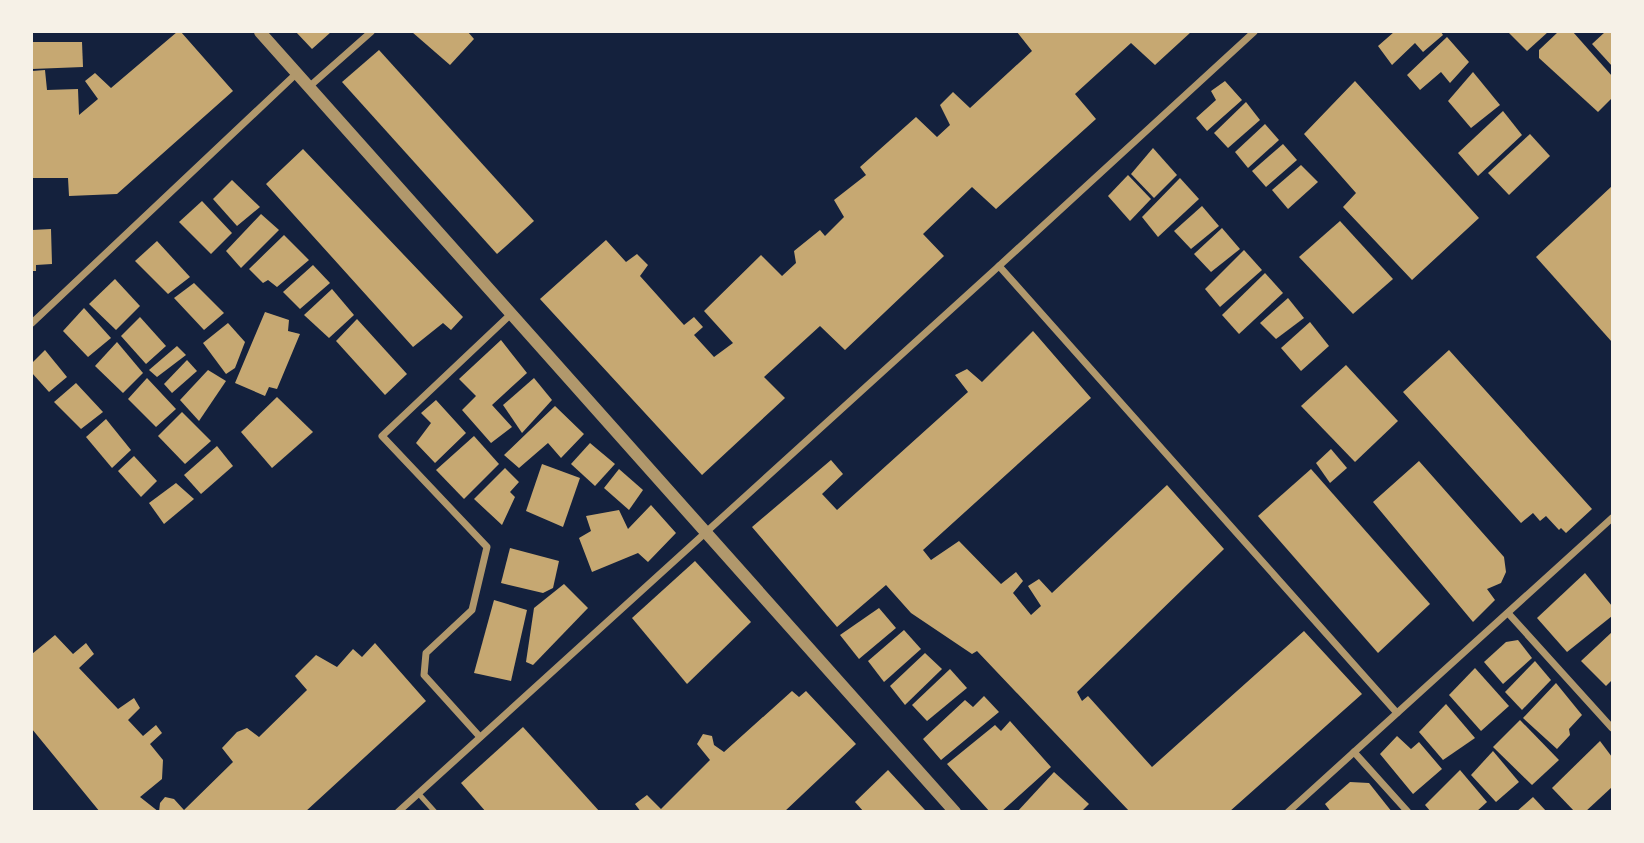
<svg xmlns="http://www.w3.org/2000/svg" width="1644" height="843" font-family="Mulish,sans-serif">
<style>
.building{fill:#c6a872}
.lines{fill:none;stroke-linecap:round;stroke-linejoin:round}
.service{stroke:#b1986c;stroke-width:5}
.minor{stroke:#b1986c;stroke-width:7}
.tertiary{stroke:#b1986c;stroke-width:12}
</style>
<rect width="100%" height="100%" fill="#14213d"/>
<g class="building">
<polygon points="177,32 181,32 233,91 117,194 69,196 68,178 32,178 32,71 45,70 47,90 78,89 79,115 98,99 85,81 95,73 111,88"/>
<polygon points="296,32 331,32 312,49"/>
<polygon points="412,32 468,32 474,39 450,65"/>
<polygon points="1017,32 1191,32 1155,65 1131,43 1075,94 1096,119 996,209 972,187 923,234 944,256 845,350 820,326 764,377 785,398 702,475 540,299 606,240 626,262 637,254 648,265 640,276 684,325 694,317 703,327 694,335 714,357 733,343 704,311 761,255 782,276 796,263 794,251 820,230 825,236 844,217 834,200 866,175 860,167 916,117 937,137 950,125 940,105 953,92 970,108 1032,51"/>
<polygon points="1394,32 1441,32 1443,35 1423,52 1415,43 1392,65 1378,46"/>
<polygon points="1508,32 1548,32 1527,51"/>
<polygon points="1558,32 1573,32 1612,76 1612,98 1598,112 1539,58 1539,50"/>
<polygon points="1605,32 1612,32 1612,66 1592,44"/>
<polygon points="1447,37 1469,62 1450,83 1441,72 1420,90 1407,75"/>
<polygon points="32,42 82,42 83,67 32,69"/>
<polygon points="379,50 534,221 497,254 342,82"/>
<polygon points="1473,72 1500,105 1471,128 1448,101"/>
<polygon points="1225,81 1242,100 1207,131 1196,118 1216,100 1211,91"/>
<polygon points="1355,81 1479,218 1412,280 1343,207 1356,193 1304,134"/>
<polygon points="1246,102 1260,120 1228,148 1214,133"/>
<polygon points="1503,111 1522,135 1478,176 1458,153"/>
<polygon points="1265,124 1279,140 1248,168 1235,152"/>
<polygon points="1530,134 1550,156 1509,195 1488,173"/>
<polygon points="1283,144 1297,160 1266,187 1252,171"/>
<polygon points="1153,148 1177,175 1154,198 1131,174"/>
<polygon points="303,149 463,317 451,330 443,323 413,347 266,184"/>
<polygon points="1301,165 1318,182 1288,209 1272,190"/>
<polygon points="1128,175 1151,199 1130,221 1108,196"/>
<polygon points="1180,178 1199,199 1158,237 1142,217"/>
<polygon points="232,180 260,207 237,226 213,199"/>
<polygon points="1612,186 1612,342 1536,257"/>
<polygon points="202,201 232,233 211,254 179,222"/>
<polygon points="1202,206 1219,226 1191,249 1174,231"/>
<polygon points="261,214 279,230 241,268 226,251"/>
<polygon points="1340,221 1393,279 1353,314 1299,257"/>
<polygon points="1222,228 1240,249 1211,272 1194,254"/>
<polygon points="51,229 52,264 36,265 36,271 32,271 32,230"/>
<polygon points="284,235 309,260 277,287 268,280 263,283 249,269"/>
<polygon points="157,241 190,277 168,294 135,261"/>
<polygon points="1244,250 1262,270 1220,307 1205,289"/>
<polygon points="313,265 330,283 300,309 283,292"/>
<polygon points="1265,273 1283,293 1239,334 1222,315"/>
<polygon points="115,279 140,306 116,330 89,304"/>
<polygon points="194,283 224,313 204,330 174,298"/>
<polygon points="332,289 354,315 329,338 304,315"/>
<polygon points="1288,298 1304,318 1276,339 1260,323"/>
<polygon points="84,308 111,338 88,357 63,331"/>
<polygon points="265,312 289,320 288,331 300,334 277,389 269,387 265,396 235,383"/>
<polygon points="140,317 166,346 146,364 121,336"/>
<polygon points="357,319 407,374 385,395 336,341"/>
<polygon points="1310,322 1329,346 1301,371 1281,348"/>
<polygon points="228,323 245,342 235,368 226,374 203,343"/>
<polygon points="1033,331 1091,398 923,550 931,560 959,541 1001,584 1016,572 1023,581 1013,593 1031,615 1041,606 1028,586 1039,579 1052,593 1167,485 1224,549 1077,692 1082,701 1088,696 1152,767 1304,631 1362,694 1229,812 1130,812 977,651 972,654 911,613 886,585 837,627 752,527 831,460 843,474 822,494 837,510 968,392 955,375 967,369 982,382"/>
<polygon points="501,340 527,373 492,405 512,427 491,443 462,410 476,396 459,379"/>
<polygon points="117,342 143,373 123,393 95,366"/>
<polygon points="177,346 186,355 157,377 149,370"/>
<polygon points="45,350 67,377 49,392 32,373 32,363"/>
<polygon points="1449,350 1592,509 1566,533 1561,528 1559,530 1546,516 1540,521 1533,513 1521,523 1403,392"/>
<polygon points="187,360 197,371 172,393 164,384"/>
<polygon points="1346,365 1398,421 1355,462 1301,406"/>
<polygon points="208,370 226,381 199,421 180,400"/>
<polygon points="147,378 176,409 156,427 128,399"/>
<polygon points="534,378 552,400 522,433 503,405"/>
<polygon points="76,383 103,412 81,429 54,402"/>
<polygon points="277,397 313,432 272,468 241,432"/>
<polygon points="436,400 466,433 435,463 416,443 431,423 421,413"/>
<polygon points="555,406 584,434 561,458 548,443 519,468 504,455"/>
<polygon points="182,412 211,441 185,464 158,436"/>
<polygon points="106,419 131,450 112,468 86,437"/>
<polygon points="474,436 499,464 464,499 436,470"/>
<polygon points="590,443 615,464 595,486 571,464"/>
<polygon points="217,446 233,466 201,494 184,475"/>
<polygon points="1331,449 1347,468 1330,483 1316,463"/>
<polygon points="134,456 157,481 141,497 118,471"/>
<polygon points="1419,461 1504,557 1506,572 1501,583 1487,589 1495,600 1473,622 1373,502"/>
<polygon points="542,464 580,478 563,527 526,511"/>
<polygon points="505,468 519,482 510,492 515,497 502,525 474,499"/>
<polygon points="619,469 643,490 629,510 604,488"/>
<polygon points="1311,469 1430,604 1378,653 1258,516"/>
<polygon points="176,483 194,499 164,524 149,503"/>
<polygon points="651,505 676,533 648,562 638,553 592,572 579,538 591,531 586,516 619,510 628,529"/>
<polygon points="510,548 559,561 553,588 543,593 501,583"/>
<polygon points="695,561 751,622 687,684 632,618"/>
<polygon points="1585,573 1612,606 1612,616 1567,652 1537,618"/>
<polygon points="564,584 588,608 533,665 526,662 534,608"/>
<polygon points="494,600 527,610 511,681 474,673"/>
<polygon points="879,608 896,628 859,659 840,635"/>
<polygon points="904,630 921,649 884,682 868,661"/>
<polygon points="1612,632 1612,680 1606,686 1581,661"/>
<polygon points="55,635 73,654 86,643 94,654 79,668 118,709 134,698 140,708 128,720 143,736 156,725 162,733 150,744 163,760 162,779 140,797 159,812 100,812 32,729 32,654"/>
<polygon points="1518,640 1532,658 1503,684 1484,662 1506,642"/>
<polygon points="375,643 426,701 305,812 159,812 160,803 165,797 174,799 184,810 233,762 222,748 237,732 247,728 259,737 307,690 295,676 316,655 337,667 353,649 362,657"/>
<polygon points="925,653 942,669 905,705 890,686"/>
<polygon points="1535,661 1551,680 1522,710 1505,692"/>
<polygon points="1475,668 1509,706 1481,731 1449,695"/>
<polygon points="950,669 967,688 927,721 912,705"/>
<polygon points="1556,683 1582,715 1569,729 1570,735 1557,749 1523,718"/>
<polygon points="792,691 799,697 806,691 856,744 784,812 641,812 635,804 647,795 661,809 710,760 697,744 703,734 712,736 714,745 724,752"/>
<polygon points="984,696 999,712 941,760 923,739 965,700 973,707"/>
<polygon points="1446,704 1475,738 1443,760 1419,732"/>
<polygon points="1520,720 1559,760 1532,785 1493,747"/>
<polygon points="1010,721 1051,767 1001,812 990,812 947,764 995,725 1001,731"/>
<polygon points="523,727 600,812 486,812 461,783"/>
<polygon points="1397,736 1411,749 1419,742 1442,769 1413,794 1380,754"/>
<polygon points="1600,741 1612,757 1612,787 1585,812 1575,812 1552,788"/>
<polygon points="1493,751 1519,782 1496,802 1471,775"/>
<polygon points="888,770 925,810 923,812 864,812 855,802"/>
<polygon points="1460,770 1487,802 1476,812 1431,812 1425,805"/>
<polygon points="1054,772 1089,804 1081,812 1017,812"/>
<polygon points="1350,782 1369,783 1392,812 1331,812 1325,804"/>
<polygon points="1533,797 1547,812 1516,812"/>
</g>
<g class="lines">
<polyline class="service" points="418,793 435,812"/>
<g class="minor">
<polyline points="310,86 371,32"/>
<polyline points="999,266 1397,713"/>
<polyline points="32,323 297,73"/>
<polyline points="1508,613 1612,728"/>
<polyline points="480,737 424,675 426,653 472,610 487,547 382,436 511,314"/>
<polyline points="1354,752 1408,812"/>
<polyline points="398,812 999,266 1254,32"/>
<polyline points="1288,812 1612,518"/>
</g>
<polyline class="tertiary" points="260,32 955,812"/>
</g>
<rect width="1644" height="843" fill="none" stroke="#f6f1e7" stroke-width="66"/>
</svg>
